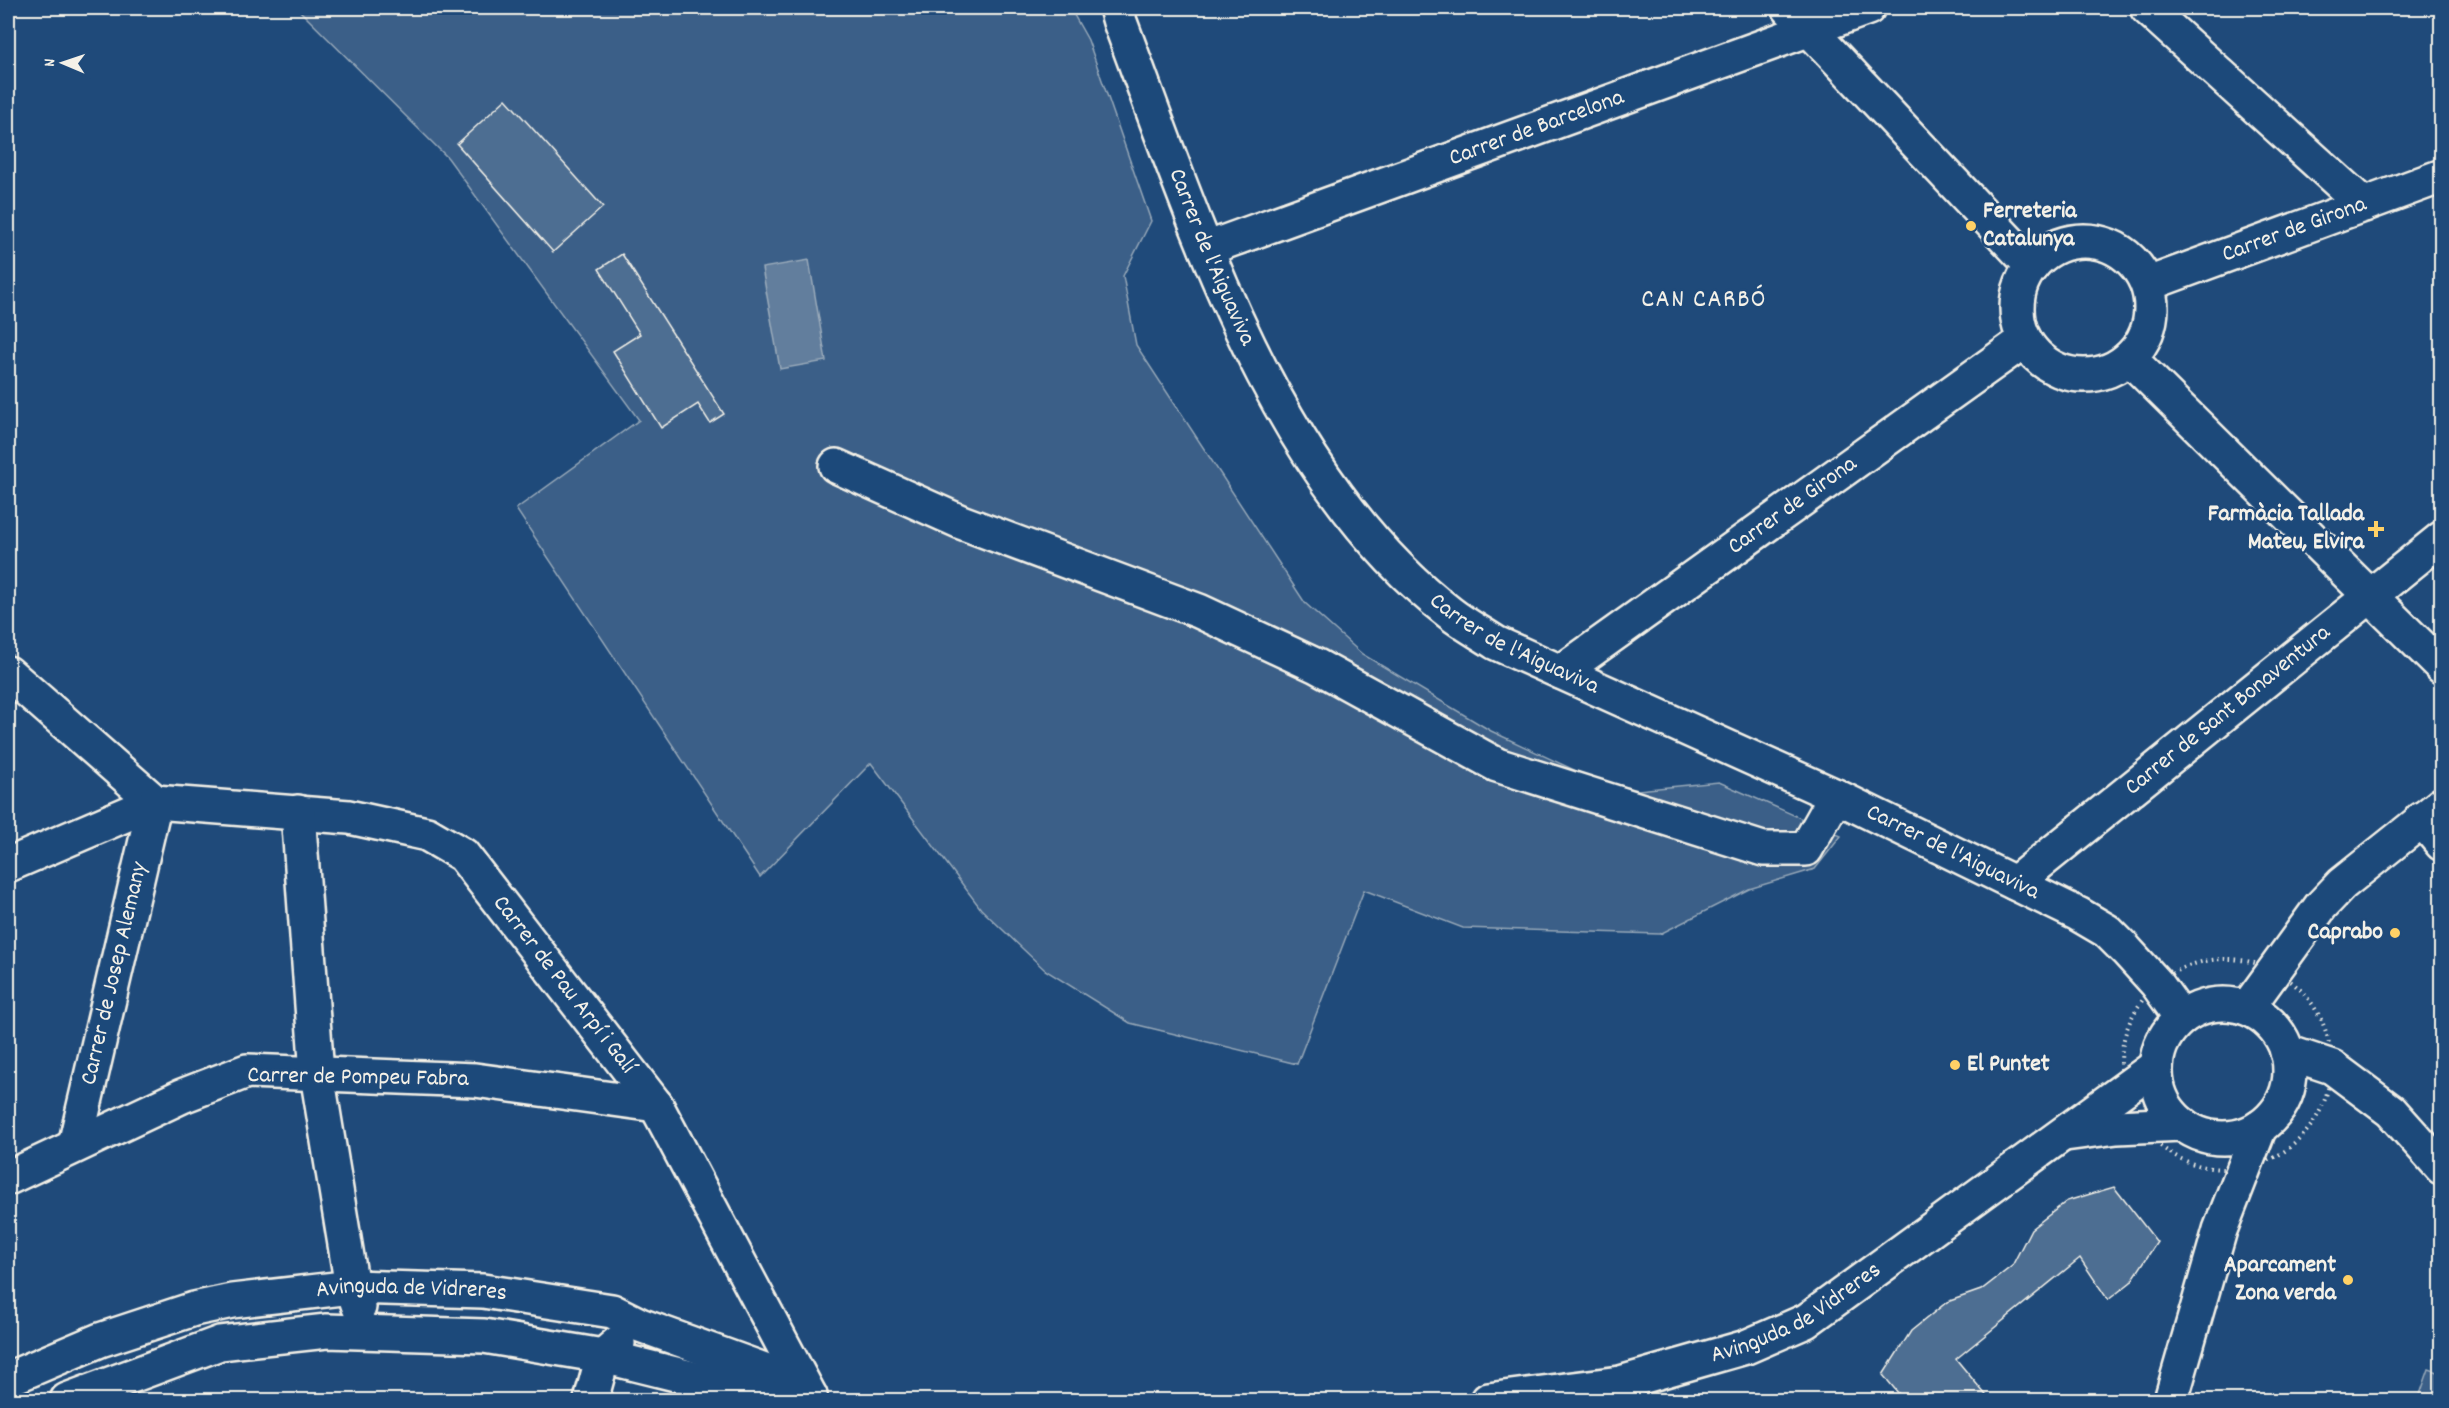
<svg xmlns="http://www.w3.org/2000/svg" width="2449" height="1408" font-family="Dekko,sans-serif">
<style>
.green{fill:#3a5f88;stroke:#97a8b8;stroke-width:1.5}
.water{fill:#627e9d;stroke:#9cacbb;stroke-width:1.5}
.building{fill:#4d6e92;stroke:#f4f1e8;stroke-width:1.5}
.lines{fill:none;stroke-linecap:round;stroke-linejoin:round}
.minor-casing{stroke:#f4f1e8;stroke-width:38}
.path{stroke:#f4f1e8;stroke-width:4;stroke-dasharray:1.5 4.5;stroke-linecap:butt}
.minor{stroke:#1f4a7a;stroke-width:33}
.poi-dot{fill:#ffd166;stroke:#1f4a7a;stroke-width:2}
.labels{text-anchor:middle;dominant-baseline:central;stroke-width:5;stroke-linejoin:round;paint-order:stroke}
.street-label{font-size:24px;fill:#f4f1e8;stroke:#1f4a7a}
.poi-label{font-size:24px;font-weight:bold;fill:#f4f1e8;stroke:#1f4a7a;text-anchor:end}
.neighbourhood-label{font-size:26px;letter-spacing:1.5px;fill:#f4f1e8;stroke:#1f4a7a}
</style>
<rect width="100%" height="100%" fill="#1f4a7a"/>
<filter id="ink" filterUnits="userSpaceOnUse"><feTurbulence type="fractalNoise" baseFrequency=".0167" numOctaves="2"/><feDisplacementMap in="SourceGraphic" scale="12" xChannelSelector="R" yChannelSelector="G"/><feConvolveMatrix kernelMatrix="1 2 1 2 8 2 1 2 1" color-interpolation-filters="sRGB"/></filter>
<g filter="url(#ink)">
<g class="green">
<polygon points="301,8 1070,8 1088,40 1151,221 1123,276 1136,345 1305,603 1362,654 1491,731 1589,777 1638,790 1719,782 1841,836 1815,869 1749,889 1660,934 1463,928 1364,890 1297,1064 1130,1023 1045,970 981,909 871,763 760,877 516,509 639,420 448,158 299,10"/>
<polygon points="2429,1369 2441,1373 2441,1400 2418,1400"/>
</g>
<polygon class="water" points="809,260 826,361 780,369 762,268"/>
<g class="building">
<polygon points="506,99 603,207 553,252 457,144"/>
<polygon points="622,254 724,414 710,423 698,404 661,428 613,351 640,334 599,269"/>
<polygon points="2114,1187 2157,1242 2131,1282 2108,1300 2080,1258 1956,1359 1990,1400 1904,1400 1883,1375 1911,1331 1947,1302 1981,1290 2012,1266 2031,1229 2067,1201"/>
</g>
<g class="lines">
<g class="minor-casing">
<g id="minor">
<path id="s1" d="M1116 8 1120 22C1195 222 1274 478 1450 613 1464 624 1481 633 1496 643L1836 796 2078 914 2107 931 2126 950 2157 984 2180 1016"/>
<polyline points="1789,8 2032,266"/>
<polyline points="2147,8 2364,205"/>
<circle cx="2084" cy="308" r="67"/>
<path id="s2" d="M1206 249 1868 8"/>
<path id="s3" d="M2148 284 2442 176"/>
<polyline points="2129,358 2442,667"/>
<polyline points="836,466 961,522 1199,611 1317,666 1497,765 1763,849 1806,849 1836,796"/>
<path id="s4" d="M1561 672 2025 340"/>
<path id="s5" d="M8 673 155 802 349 817 427 834 463 855 656 1105 810 1396"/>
<polyline points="298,812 317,1074 352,1287 359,1307"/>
<polyline points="2421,819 2442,844"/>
<polyline points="8,865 155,802"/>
<path id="s6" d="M2015 883 2442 538"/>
<circle cx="2223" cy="1071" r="67"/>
<polyline points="2247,1008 2321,906 2342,884 2442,804"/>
<polyline points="2287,1052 2332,1067 2391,1111 2442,1168"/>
<polyline points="2065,1134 2117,1127 2182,1124"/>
<path id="s7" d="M75 1145 155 802"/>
<polyline points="8,1178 182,1096 247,1071 475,1080 656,1105"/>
<path id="s8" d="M8 1379 100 1340 194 1309 232 1301 352 1287 483 1291 612 1311 640 1325 781 1376 808 1395"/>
<polyline points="67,1400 220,1343 327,1331 484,1336 603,1356 780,1400 810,1396"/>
<polyline points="591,1400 603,1356 618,1343"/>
<path id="s9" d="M1488 1400 1620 1383 1746 1347 1806 1321 2156 1066"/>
<polyline points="2171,1400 2220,1230 2260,1127"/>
</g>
</g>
<circle class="path" cx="2226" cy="1064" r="105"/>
<use href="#minor" class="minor"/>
</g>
</g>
<g class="poi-dot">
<circle cx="1971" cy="226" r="6"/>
<path d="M2373 520h6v6h6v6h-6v6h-6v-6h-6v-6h6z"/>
<circle cx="2395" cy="933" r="6"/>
<circle cx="1955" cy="1065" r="6"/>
<circle cx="2348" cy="1280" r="6"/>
</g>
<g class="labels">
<g class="street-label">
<text stroke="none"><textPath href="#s2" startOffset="352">Carrer de Barcelona</textPath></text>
<text stroke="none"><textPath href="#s3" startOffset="156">Carrer de Girona</textPath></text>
<text stroke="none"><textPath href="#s1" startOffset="267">Carrer de l'Aiguaviva</textPath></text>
<text stroke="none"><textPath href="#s4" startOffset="285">Carrer de Girona</textPath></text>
<text stroke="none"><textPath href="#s1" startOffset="772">Carrer de l'Aiguaviva</textPath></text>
<text stroke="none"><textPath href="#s6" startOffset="274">Carrer de Sant Bonaventura</textPath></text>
<text stroke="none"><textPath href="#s1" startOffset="1258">Carrer de l'Aiguaviva</textPath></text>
<text stroke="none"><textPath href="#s7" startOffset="176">Carrer de Josep Alemany</textPath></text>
<text stroke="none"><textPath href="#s5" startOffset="676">Carrer de Pau Arpí i Galí</textPath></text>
<text transform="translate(358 1078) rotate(1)">Carrer de Pompeu Fabra</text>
<text stroke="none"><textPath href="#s8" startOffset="418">Avinguda de Vidreres</textPath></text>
<text stroke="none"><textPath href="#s9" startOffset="324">Avinguda de Vidreres</textPath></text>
</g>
<g class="poi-label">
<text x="1983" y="212" text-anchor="start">Ferreteria<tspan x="1983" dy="28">Catalunya</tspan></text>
<text x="2364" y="515">Farmàcia Tallada<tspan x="2364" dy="28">Mateu, Elvira</tspan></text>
<text x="2383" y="933">Caprabo</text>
<text x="1967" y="1065" text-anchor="start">El Puntet</text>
<text x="2336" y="1266">Aparcament<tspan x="2336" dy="28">Zona verda</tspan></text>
</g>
<g class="neighbourhood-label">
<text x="1704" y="300">CAN CARBÓ</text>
</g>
</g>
<rect width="2449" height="1408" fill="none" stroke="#1f4a7a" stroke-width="30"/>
<rect x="15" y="15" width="2419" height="1378" fill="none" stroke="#f4f1e8" stroke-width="2" filter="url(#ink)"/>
<g transform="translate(63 63) rotate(272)" stroke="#1f4a7a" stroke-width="4.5" paint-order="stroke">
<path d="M0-4.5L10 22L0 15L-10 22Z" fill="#f4f1e8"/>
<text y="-9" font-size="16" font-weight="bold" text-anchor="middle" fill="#f4f1e8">N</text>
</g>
</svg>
